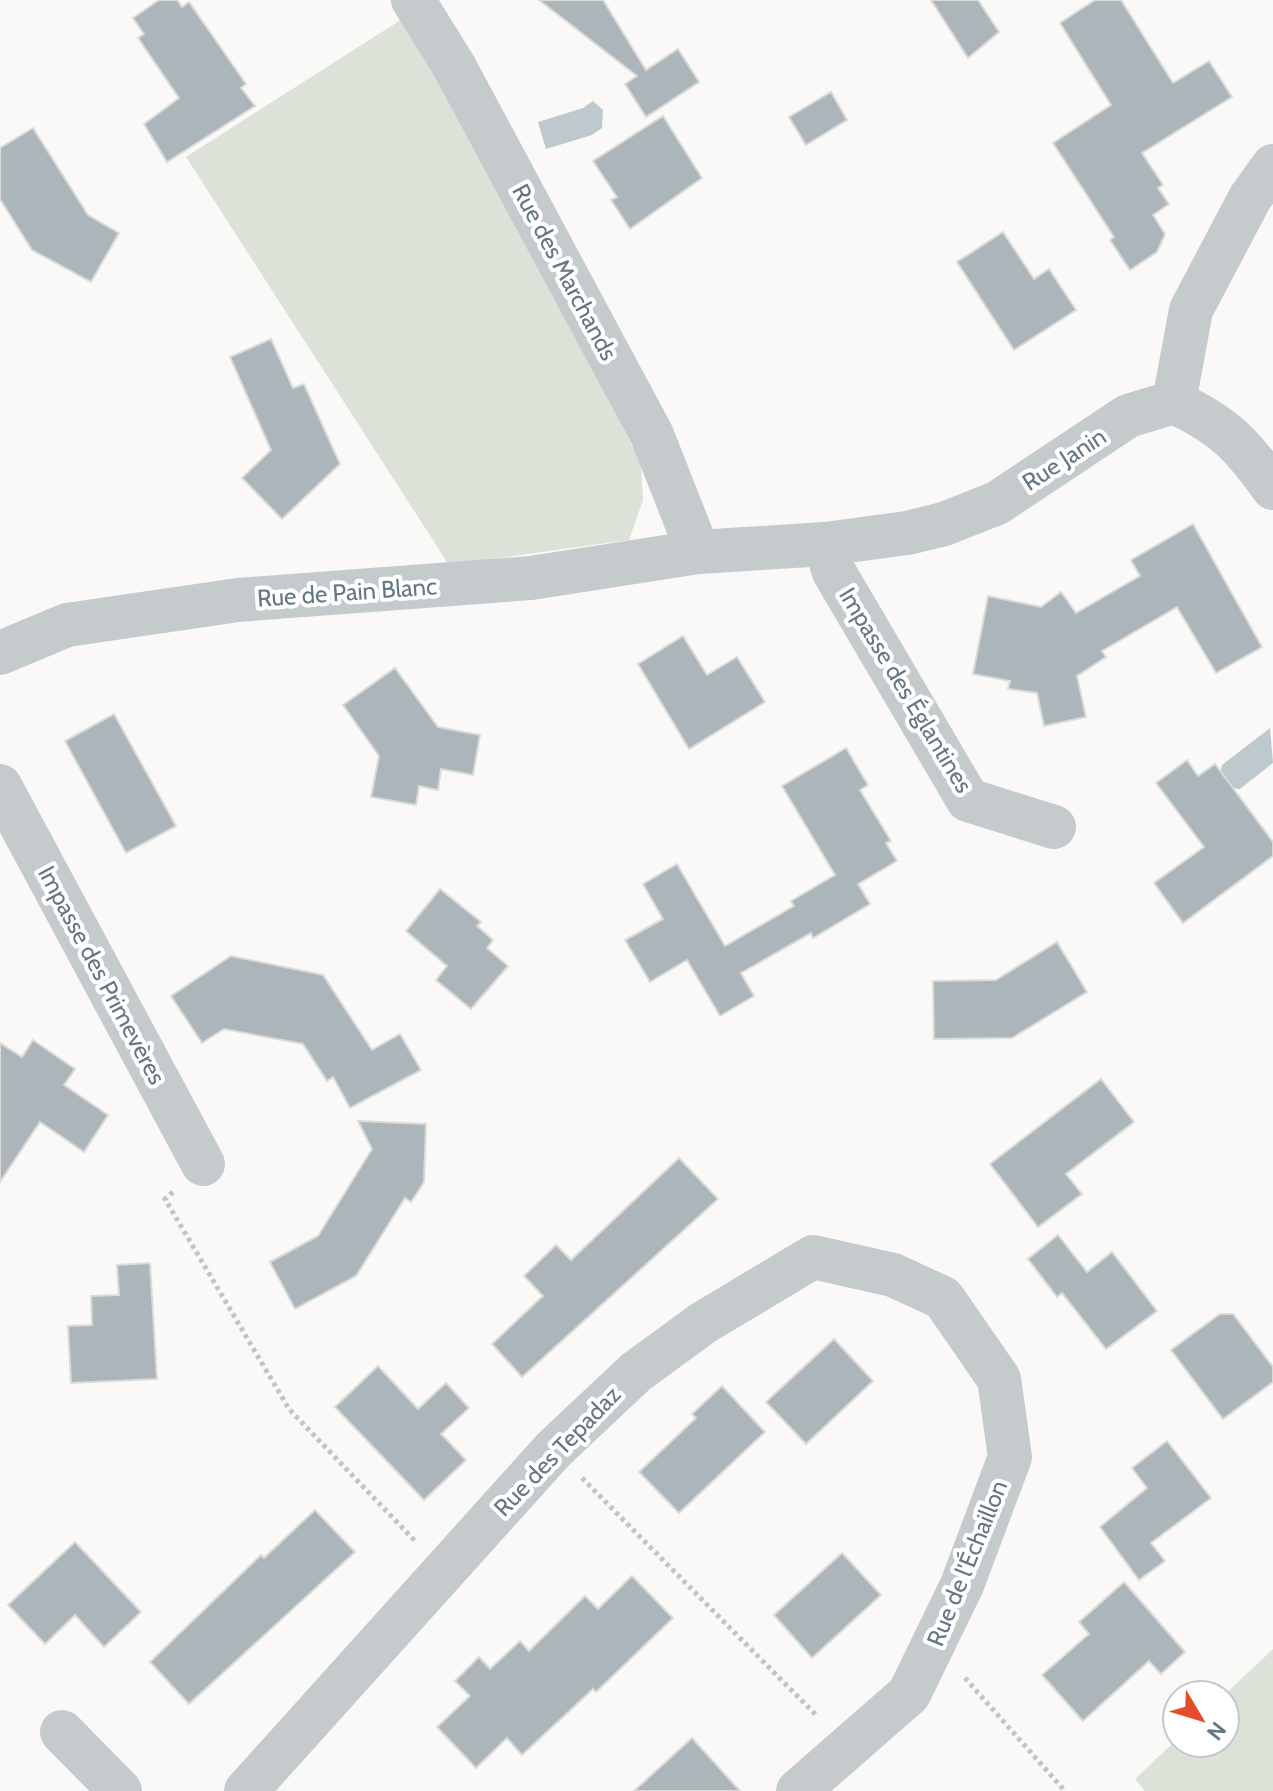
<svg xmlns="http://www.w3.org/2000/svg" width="1273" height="1791" font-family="Cabin,sans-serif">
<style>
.green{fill:#dce2d8}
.water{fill:#bdc9cd}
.building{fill:#abb5ba;stroke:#dbdbd9;stroke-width:2}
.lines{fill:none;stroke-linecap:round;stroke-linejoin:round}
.path{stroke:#c1c3c5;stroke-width:5;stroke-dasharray:4 4;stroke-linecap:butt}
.minor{stroke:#c5cacd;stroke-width:44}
.labels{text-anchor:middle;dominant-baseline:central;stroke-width:8;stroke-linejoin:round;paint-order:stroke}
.street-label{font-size:24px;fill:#647783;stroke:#fff}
</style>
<rect width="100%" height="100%" fill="#faf9f7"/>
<g class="green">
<polygon points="410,14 641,463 643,500 629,540 449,565 186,157"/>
<polygon points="1273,1649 1273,1791 1145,1791 1135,1779 1177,1739 1177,1743 1225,1743 1224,1695"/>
</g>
<g class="water">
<polygon points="593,101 603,110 602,128 592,135 546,149 538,122 583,108"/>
<polygon points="1270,728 1273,763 1240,789 1232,788 1220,774 1222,765"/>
</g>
<g class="building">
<polygon points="159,0 177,0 182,7 189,2 246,84 241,88 255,106 167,162 144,124 179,98 138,38 144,34 133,18"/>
<polygon points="539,0 603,0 646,70 678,49 699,82 646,117 625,84 637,76"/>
<polygon points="931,0 978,0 999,32 968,58"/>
<polygon points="1095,0 1121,0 1173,83 1209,61 1232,97 1142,153 1163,185 1158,188 1169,204 1153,215 1165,234 1157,252 1130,270 1110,240 1114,237 1053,143 1111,105 1060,23"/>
<polygon points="831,92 847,120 806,145 789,117"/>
<polygon points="663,116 702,178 630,229 611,200 617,197 593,161"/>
<polygon points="33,128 88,215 119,233 91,282 32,250 0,199 0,148"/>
<polygon points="1003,232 1034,279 1049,269 1076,310 1014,350 957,262"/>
<polygon points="271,339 293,388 304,384 340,464 282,519 242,478 271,450 230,357"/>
<polygon points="1193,524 1262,647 1216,673 1177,607 1102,651 1106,657 1077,676 1086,717 1044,726 1037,693 1008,689 1010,681 973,674 988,596 1041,607 1061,592 1076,613 1140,576 1131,560"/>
<polygon points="683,636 707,675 737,657 765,702 689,749 638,664"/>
<polygon points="395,668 438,727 480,735 473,775 441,769 438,790 419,786 416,805 371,797 379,756 343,705"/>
<polygon points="114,714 176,826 126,853 65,741"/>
<polygon points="846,748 868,785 860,790 891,841 886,843 897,861 858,884 870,904 813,938 811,933 741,973 754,996 720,1016 687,960 650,982 625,940 663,919 643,884 677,864 725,946 794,906 791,901 835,875 782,786"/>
<polygon points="1187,760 1198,776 1215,764 1273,842 1273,856 1183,923 1154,883 1204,847 1156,783"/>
<polygon points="440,889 481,922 477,926 493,940 487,948 508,966 471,1009 436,980 447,966 406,931"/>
<polygon points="1057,942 1087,992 1012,1038 934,1039 933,981 996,980"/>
<polygon points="231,956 323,975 372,1050 400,1034 421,1070 350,1108 333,1077 327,1081 303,1044 224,1029 202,1043 171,996"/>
<polygon points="33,1040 75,1069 64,1085 108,1115 84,1152 40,1122 0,1182 0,1043 22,1057"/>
<polygon points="1101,1079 1134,1122 1066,1174 1082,1194 1038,1227 990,1164"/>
<polygon points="358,1121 426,1124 424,1182 411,1202 405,1198 356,1276 295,1309 270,1262 318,1236 372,1149"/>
<polygon points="679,1158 718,1199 522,1377 492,1344 543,1296 524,1276 556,1245 571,1260"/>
<polygon points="1058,1235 1087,1272 1112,1252 1157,1311 1106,1349 1062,1293 1057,1297 1028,1259"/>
<polygon points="150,1263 157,1379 71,1383 68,1326 92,1325 91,1296 119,1295 117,1265"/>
<polygon points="1220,1314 1233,1314 1273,1367 1273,1382 1223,1419 1171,1350"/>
<polygon points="834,1339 873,1381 806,1444 766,1402"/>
<polygon points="378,1366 418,1409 446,1383 469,1408 441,1434 466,1460 424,1500 335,1407"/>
<polygon points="722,1386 765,1432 679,1513 639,1472 696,1418 692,1414"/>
<polygon points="1167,1441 1211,1498 1151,1543 1165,1561 1139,1580 1100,1527 1147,1488 1132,1468"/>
<polygon points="315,1510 355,1552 189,1704 150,1662 261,1555 264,1558"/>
<polygon points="75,1542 141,1612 104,1647 75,1615 45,1644 8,1605"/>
<polygon points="842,1553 881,1595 812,1658 774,1615"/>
<polygon points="632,1576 673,1618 596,1692 593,1689 522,1755 507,1738 476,1768 437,1727 470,1696 455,1681 479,1657 490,1669 520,1641 529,1651 585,1596 598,1609"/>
<polygon points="1124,1582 1185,1652 1161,1674 1149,1661 1083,1721 1042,1675 1089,1634 1079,1622"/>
<polygon points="692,1738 740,1791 634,1791"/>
</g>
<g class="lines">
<g class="path">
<polyline points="173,1192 165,1199 289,1409 416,1542"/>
<polyline points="582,1478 817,1716"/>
<polyline points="965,1678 1065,1791"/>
</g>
<g class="minor">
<polyline points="413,0 454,66 652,435 698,552"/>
<path d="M1174 402C1224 426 1241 443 1273 488"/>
<polyline points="825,544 834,572 968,800 1054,827"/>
<polyline points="0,653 67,625 238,600 531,578 698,552 825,544 907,533 944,524 997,503 1128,416 1174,402 1191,310 1250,198 1273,166"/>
<polyline points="0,786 203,1164"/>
<polyline points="62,1732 120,1791"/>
<polyline points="246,1791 554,1449 636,1372 703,1323 813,1257 893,1275 943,1298 999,1379 1010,1457 962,1585 909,1694 798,1791"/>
</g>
</g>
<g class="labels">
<g class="street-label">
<text transform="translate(565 272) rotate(62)">Rue des Marchands</text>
<text transform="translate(1064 459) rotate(-33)">Rue Janin</text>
<text transform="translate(347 592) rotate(-4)">Rue de Pain Blanc</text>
<text transform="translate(906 690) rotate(59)">Impasse des Églantines</text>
<text transform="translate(102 975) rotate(62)">Impasse des Primevères</text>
<text transform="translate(557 1451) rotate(-46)">Rue des Tepadaz</text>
<text transform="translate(967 1563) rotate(-68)">Rue de l'Échaillon</text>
</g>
</g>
<g transform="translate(1201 1719) rotate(128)"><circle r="38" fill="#ffffff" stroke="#c1c9cd" stroke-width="2"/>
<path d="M0-6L14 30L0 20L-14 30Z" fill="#e54c2c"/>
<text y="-12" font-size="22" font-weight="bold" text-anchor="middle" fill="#647783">N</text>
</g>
</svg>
